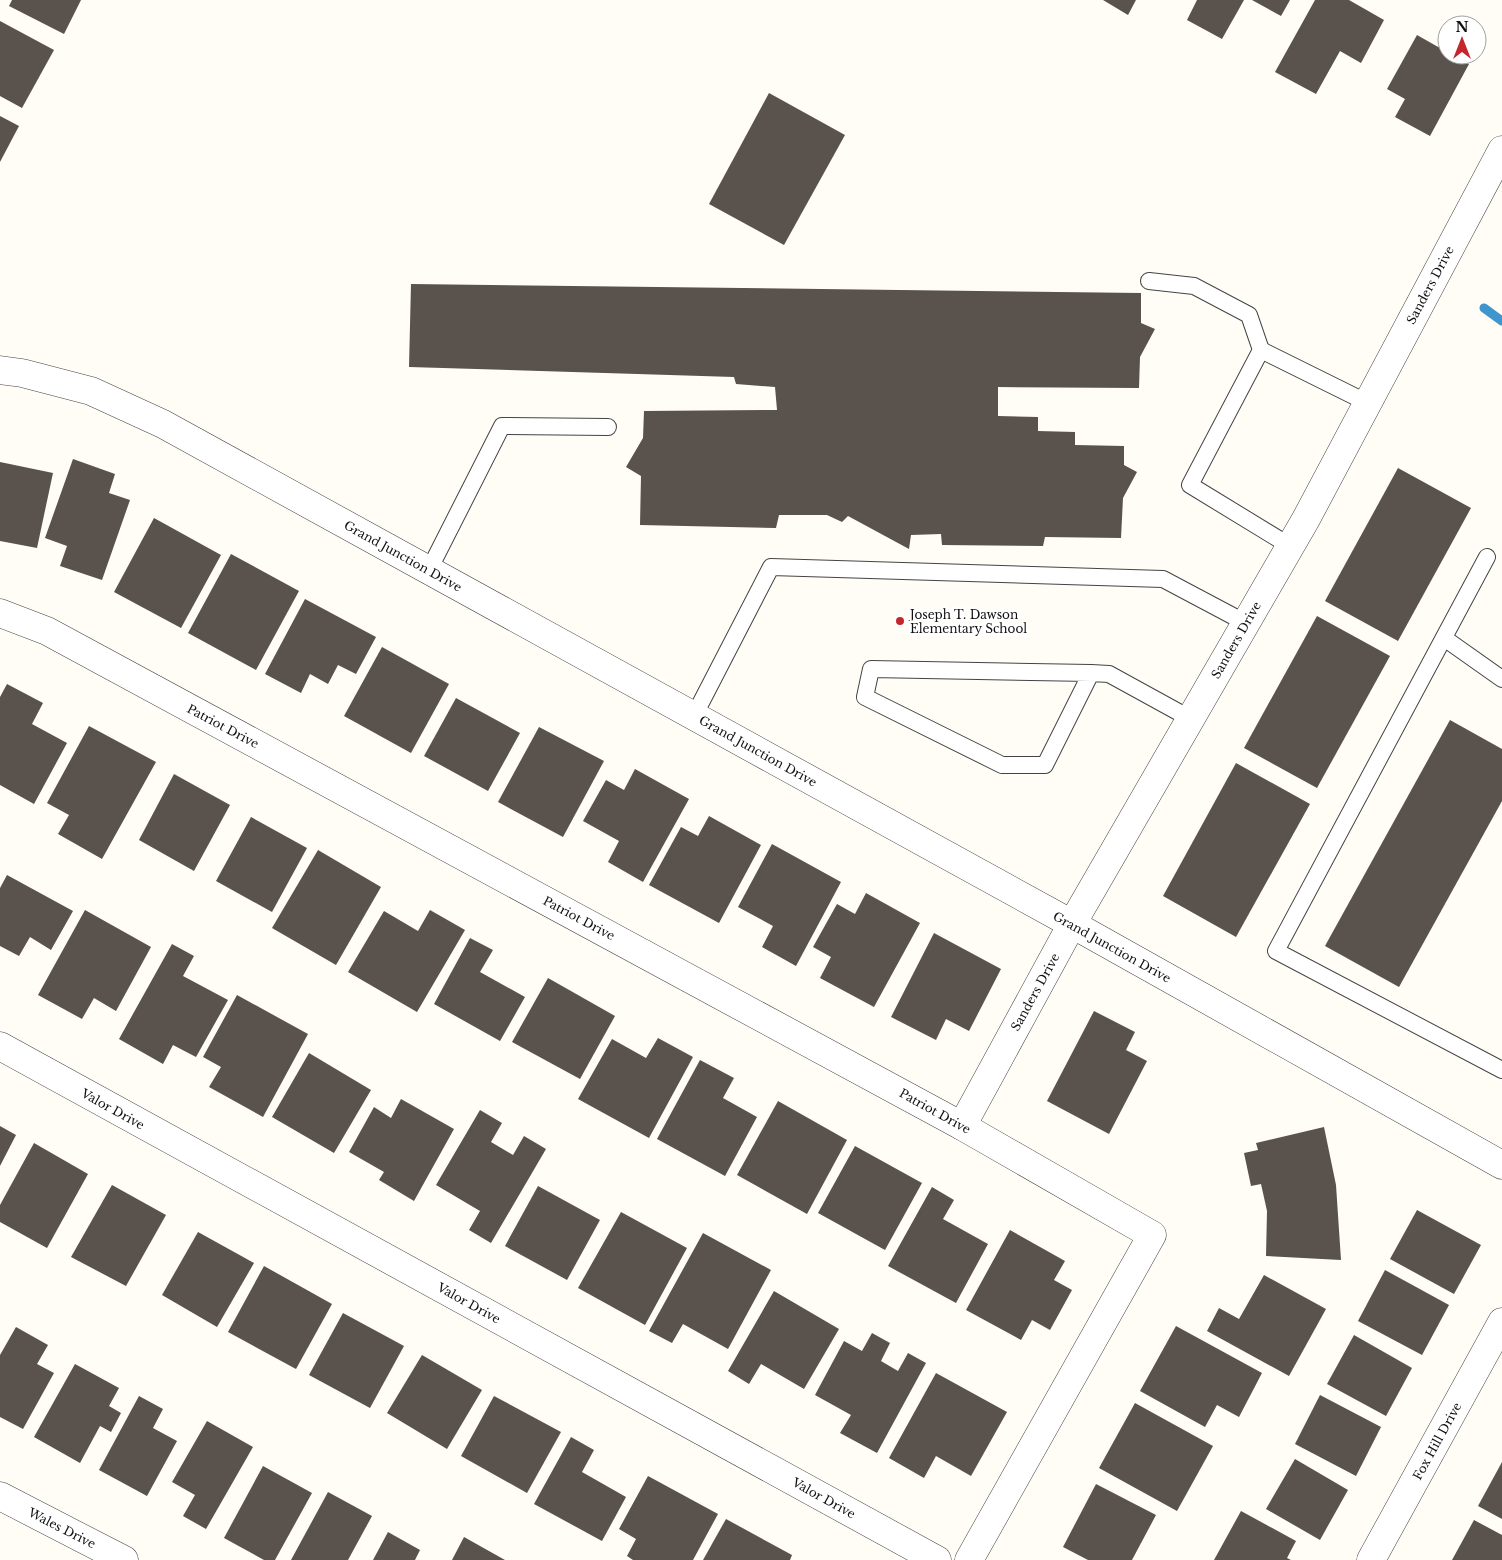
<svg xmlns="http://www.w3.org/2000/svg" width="1502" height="1560" font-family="'Libre Baskerville',serif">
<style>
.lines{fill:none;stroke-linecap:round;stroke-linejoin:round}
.stream{stroke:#3f96cf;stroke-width:9}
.building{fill:#5a524d}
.service-casing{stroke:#444;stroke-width:18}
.minor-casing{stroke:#444;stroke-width:29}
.tertiary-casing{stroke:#444;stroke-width:29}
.service{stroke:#fff;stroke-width:16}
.minor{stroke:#fff;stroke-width:28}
.tertiary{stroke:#fff;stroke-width:28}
.poi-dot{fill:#c4262e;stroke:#fff;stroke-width:2}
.labels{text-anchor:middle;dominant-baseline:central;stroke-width:5;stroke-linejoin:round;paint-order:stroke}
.street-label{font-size:12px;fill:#111;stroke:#fff}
.poi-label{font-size:12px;fill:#111;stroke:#fff;text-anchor:start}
</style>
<rect width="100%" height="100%" fill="#fffdf5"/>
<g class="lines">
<polyline class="stream" points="1484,308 1502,321"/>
</g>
<g class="building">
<polygon points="12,0 81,0 64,34 9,6"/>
<polygon points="1103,0 1136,0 1128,15"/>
<polygon points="1197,0 1244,0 1222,39 1187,20"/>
<polygon points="1252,0 1290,0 1281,16"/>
<polygon points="1315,0 1349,0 1384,20 1361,63 1340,51 1316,94 1275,72"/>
<polygon points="0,21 54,50 22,108 0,96"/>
<polygon points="1417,35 1447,52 1447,55 1453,55 1469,64 1430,136 1395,117 1405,99 1387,89"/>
<polygon points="769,93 845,135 784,245 709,204"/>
<polygon points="0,116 19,126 0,162"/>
<polygon points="411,284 1141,293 1141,323 1155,329 1140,357 1139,388 998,387 998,416 1038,417 1038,431 1075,432 1075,445 1124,446 1124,465 1137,472 1123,498 1121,538 1045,537 1043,546 942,545 941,534 911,535 909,549 848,516 842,522 827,515 779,515 776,528 640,525 641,476 626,467 643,438 644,411 777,410 775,387 736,384 734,377 409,367"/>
<polygon points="73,459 115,474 109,493 130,500 102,580 60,566 67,546 45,538"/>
<polygon points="0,462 53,473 37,548 0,541"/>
<polygon points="1398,468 1471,508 1398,641 1325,601"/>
<polygon points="154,518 221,555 181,628 114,592"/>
<polygon points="231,554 299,591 256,670 188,633"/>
<polygon points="305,599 376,637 356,674 338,665 328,684 310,674 301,693 265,674"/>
<polygon points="1317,616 1390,656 1317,788 1244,748"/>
<polygon points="382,647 449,684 411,753 344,716"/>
<polygon points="7,684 43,703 32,724 67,743 34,804 0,785 0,697"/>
<polygon points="456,698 520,733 488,791 424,756"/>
<polygon points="1450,720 1502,749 1502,801 1399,987 1325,946"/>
<polygon points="89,726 156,762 102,859 58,834 69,815 47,803"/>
<polygon points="539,727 604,761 563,837 498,802"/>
<polygon points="1236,763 1310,804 1236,937 1163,896"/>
<polygon points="635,769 689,799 643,882 608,862 619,841 583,821 606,780 624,790"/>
<polygon points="174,774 230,805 194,871 139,840"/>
<polygon points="709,816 761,845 719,923 649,885 681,827 698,836"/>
<polygon points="251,817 307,848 272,912 216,881"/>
<polygon points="772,844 841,882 796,966 762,947 773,926 738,907"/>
<polygon points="318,850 381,887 336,965 272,928"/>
<polygon points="7,875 73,911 51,950 30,937 19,956 0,946 0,888"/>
<polygon points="866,893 920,923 874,1007 820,978 831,957 813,947 837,904 855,914"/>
<polygon points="85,910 151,947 116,1011 94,998 82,1019 38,995"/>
<polygon points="430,910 465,930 417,1012 348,972 384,911 418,931"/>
<polygon points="934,933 1001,969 969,1031 946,1019 936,1040 891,1017"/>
<polygon points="470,938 493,950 480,972 525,997 500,1041 434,1004"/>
<polygon points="172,944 194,956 183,976 228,1000 196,1057 173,1045 163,1064 119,1039"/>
<polygon points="548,978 615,1016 580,1079 512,1042"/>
<polygon points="237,995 308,1034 263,1117 209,1087 221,1067 203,1057"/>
<polygon points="1094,1011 1135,1032 1126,1050 1147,1061 1109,1134 1047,1101"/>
<polygon points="658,1038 693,1057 649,1138 578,1099 612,1039 646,1058"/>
<polygon points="309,1053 371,1090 334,1153 272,1117"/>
<polygon points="700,1060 734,1078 723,1098 757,1117 725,1176 657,1139"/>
<polygon points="401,1099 454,1129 414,1201 379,1180 384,1172 349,1152 374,1107 391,1118"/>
<polygon points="778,1101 847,1140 807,1214 737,1175"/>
<polygon points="480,1110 502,1123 491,1142 513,1155 524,1136 546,1149 491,1243 469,1230 480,1211 436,1185"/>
<polygon points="0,1126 16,1135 0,1166"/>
<polygon points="1324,1127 1336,1185 1341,1260 1266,1256 1267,1211 1261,1184 1251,1186 1244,1153 1258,1150 1256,1143"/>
<polygon points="34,1143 88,1174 47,1248 0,1222 0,1205"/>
<polygon points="855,1146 922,1183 885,1250 818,1213"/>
<polygon points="112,1185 166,1215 126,1286 71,1257"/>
<polygon points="538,1186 600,1220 567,1280 505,1246"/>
<polygon points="932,1187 954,1200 943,1219 988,1244 956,1303 888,1266"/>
<polygon points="1417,1210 1481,1245 1454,1294 1390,1259"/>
<polygon points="621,1212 687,1248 645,1325 578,1288"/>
<polygon points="1010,1230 1065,1261 1054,1280 1072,1290 1050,1330 1032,1320 1021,1340 966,1310"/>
<polygon points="198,1232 254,1263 217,1327 162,1295"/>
<polygon points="703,1233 771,1270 728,1349 683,1324 672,1343 649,1331"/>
<polygon points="264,1266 332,1304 296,1369 228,1332"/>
<polygon points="1385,1270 1449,1305 1422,1355 1358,1321"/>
<polygon points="1264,1275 1326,1309 1289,1376 1207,1331 1219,1308 1239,1319"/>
<polygon points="774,1291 839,1329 804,1389 761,1364 749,1384 728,1371"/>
<polygon points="343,1313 404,1346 370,1408 309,1375"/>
<polygon points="1176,1326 1262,1373 1239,1417 1217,1405 1205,1427 1140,1391"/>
<polygon points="16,1327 48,1345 37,1364 54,1373 23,1429 0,1417 0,1355"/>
<polygon points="872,1333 890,1343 881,1361 898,1371 908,1353 926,1363 877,1453 840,1433 851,1415 815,1395 844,1341 862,1351"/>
<polygon points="1354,1335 1412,1368 1386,1416 1327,1384"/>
<polygon points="422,1355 482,1390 447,1449 387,1413"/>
<polygon points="75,1364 119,1388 109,1406 121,1413 111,1432 100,1426 80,1463 34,1437"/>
<polygon points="936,1373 1007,1412 971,1476 936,1456 924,1478 889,1458"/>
<polygon points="1320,1395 1381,1427 1356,1476 1295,1444"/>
<polygon points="139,1396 163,1409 153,1428 177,1441 147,1496 99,1470"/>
<polygon points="494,1396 561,1432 527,1493 461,1456"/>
<polygon points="1135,1403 1213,1446 1177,1511 1099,1468"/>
<polygon points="207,1421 253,1447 206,1529 183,1516 195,1495 172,1482"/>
<polygon points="571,1437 594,1450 582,1472 626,1497 602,1541 534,1504"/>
<polygon points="1295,1459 1348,1490 1320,1540 1266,1509"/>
<polygon points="1502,1462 1502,1519 1478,1506"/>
<polygon points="263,1466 312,1493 275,1560 264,1560 224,1538"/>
<polygon points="648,1476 718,1514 693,1560 633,1560 627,1556 636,1539 619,1529"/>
<polygon points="1096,1484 1156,1515 1132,1560 1088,1560 1063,1547"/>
<polygon points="328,1492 372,1516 348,1560 291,1560"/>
<polygon points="1241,1511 1296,1541 1287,1558 1291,1560 1214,1560"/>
<polygon points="726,1519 792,1555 790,1560 703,1560"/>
<polygon points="1474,1520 1502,1535 1502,1560 1452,1560"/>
<polygon points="388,1532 420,1550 415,1560 373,1560"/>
<polygon points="464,1537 505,1560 452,1560"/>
</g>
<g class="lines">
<g class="service-casing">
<g id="service">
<polyline points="1149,281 1194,286 1249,315 1261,350"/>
<polyline points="1290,546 1190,485 1261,350 1368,403"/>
<polyline points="1487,557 1276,951 1502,1070"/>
<polyline points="429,570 502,426 608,427"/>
<polyline points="1444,638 1502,679"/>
<polyline points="1091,673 1045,765 1002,765 865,697 871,669 1091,673 1109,674 1191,719"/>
<polyline points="694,716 771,567 1163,579 1246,623"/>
</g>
</g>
<g class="minor-casing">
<g id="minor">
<polyline points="0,613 47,631 962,1126 1152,1235 969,1560"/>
<polyline points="0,1046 937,1560"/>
<polyline points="962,1126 1072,924"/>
<polyline points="0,1496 124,1560"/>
<polyline points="1371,1560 1502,1322"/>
</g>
</g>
<g class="tertiary-casing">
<g id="tertiary">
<polyline points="0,370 22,373 91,391 163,424 1072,924 1502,1165"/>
<polyline points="1072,924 1306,519 1502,150"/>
</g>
</g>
<use href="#service" class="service"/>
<use href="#minor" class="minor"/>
<use href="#tertiary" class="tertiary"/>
</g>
<circle class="poi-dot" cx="900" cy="621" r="5"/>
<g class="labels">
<g class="street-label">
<text transform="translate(1430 285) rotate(-62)">Sanders Drive</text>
<text transform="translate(403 556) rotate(29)">Grand Junction Drive</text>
<text transform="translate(1236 640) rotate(-60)">Sanders Drive</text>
<text transform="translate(223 726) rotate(28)">Patriot Drive</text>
<text transform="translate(758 751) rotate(29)">Grand Junction Drive</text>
<text transform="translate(579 918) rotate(28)">Patriot Drive</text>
<text transform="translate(1112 947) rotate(29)">Grand Junction Drive</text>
<text transform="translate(1035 992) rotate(-61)">Sanders Drive</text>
<text transform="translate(113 1109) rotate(29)">Valor Drive</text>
<text transform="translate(935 1111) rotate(29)">Patriot Drive</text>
<text transform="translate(469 1303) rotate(29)">Valor Drive</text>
<text transform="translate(1437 1441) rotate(-61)">Fox Hill Drive</text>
<text transform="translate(824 1498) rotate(29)">Valor Drive</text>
<text transform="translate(62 1528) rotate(27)">Wales Drive</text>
</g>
<g class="poi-label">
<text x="910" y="614">Joseph T. Dawson<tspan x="910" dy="14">Elementary School</tspan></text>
</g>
</g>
<g transform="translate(1462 40)"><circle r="24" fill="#ffffff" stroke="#a0a0a0"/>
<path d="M0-4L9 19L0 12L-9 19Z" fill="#c4262e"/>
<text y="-8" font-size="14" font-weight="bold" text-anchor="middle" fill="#111111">N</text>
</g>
</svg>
